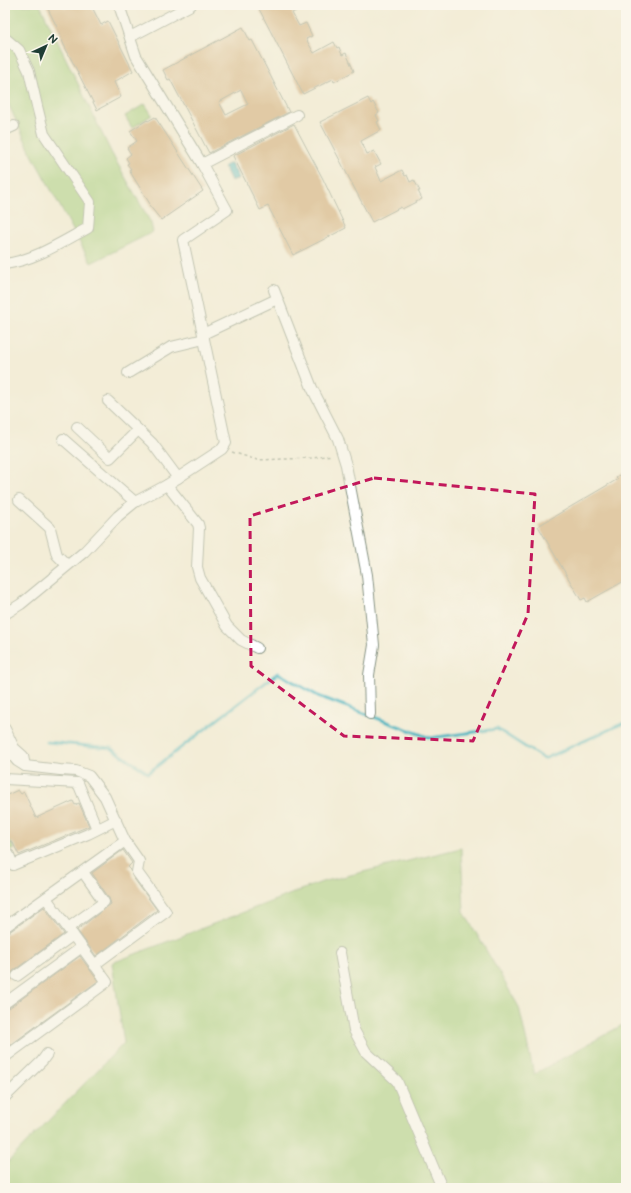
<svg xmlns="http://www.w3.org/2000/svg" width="631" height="1193" font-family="'Balsamiq Sans',sans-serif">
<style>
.green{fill:#a1cd7a;stroke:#608557}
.water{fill:#45b4c0;stroke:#32787a}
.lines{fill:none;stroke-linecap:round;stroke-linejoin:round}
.stream{stroke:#45b4c0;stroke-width:3}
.building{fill:#cca067;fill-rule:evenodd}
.minor-casing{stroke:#899586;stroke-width:12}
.path{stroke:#899586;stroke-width:1.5;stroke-dasharray:3 3;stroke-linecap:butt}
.minor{stroke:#fff;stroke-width:10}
.marked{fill:none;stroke:#c2185b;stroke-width:3;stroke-dasharray:8 5;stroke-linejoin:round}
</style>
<rect width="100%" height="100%" fill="#fbf7ec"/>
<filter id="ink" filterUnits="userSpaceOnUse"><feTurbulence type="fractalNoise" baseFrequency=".025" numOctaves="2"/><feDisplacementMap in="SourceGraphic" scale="8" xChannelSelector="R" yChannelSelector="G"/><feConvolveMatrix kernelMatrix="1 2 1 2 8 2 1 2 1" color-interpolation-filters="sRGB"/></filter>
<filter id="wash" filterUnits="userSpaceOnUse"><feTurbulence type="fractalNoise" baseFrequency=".012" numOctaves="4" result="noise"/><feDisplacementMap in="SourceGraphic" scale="16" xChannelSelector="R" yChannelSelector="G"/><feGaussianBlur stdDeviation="0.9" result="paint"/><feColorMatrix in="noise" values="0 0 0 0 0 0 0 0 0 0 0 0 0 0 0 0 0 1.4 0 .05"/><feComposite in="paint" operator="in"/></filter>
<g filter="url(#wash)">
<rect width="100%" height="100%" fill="#f3edd7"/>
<g class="green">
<polygon points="5,5 40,5 111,152 151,223 153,232 91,263 31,153 5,97"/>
<polygon points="145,104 152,115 132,128 125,116"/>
<polygon points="5,827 14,849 5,853"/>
<polygon points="461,848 464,912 519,1007 534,1074 626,1023 626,1188 5,1188 5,1165 124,1043 112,963 322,882"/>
</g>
<polygon class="water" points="231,163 239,178 231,181 224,166"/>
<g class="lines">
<polyline class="stream" points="47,742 111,748 148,773 278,673 318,696 430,738 497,729 544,759 626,722"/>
</g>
<g id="blocks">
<g class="building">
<polygon points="46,5 63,5 65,8 71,5 91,5 101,25 108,21 133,71 114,82 121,97 97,110 64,45 59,33 60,33"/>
<polygon points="257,5 296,5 298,10 292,13 299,26 306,23 312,36 306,39 314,53 334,42 337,48 339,47 342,55 346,53 354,71 334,82 333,79 303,94"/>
<path d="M243 27 250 41 252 40 289 112 209 153 170 79 168 80 163 70ZM241 90 248 104 226 115 219 102Z"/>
<polygon points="368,98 371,104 373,102 379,113 376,115 379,121 377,122 381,130 361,141 367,154 374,151 381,164 375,167 381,181 402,170 405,176 407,175 410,182 414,180 420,191 418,191 422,199 402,209 401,207 372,222 320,122"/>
<polygon points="155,117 203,191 161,220 149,205 150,204 129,170 131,169 127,164 129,163 126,158 131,154 127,148 137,141 130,131 147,120 148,121"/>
<polygon points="294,124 323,179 346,228 293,255 268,206 260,210 233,156"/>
<polygon points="626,471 626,580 587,602 585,598 581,600 538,526 618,479 616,477"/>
<polygon points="18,790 21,794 24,792 36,818 73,801 75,805 79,803 89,826 19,855 12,841 10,842 5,832 5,796"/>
<polygon points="123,850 132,863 128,867 131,870 132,876 157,910 96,956 77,930 111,904 109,898 92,873"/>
<polygon points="44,907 64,934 13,971 11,975 5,980 5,935"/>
<polygon points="80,956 98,981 5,1049 5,1009 9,1008"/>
</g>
</g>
</g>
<g filter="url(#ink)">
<use href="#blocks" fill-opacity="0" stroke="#899586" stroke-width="1"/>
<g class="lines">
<g class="minor-casing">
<g id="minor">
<polyline points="130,37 191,5"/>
<path d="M5 38 19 50 29 71 37 106 44 134 90 202 88 228C62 242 35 260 5 264"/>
<polyline points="5,130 14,126"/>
<polyline points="202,164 297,115"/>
<polyline points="274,290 312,388 338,439 346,465 367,575 374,645 369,675 370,714"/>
<polyline points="203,334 277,299"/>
<polyline points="128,373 171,347 204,339"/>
<polyline points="108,401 152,443 178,478"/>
<polyline points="77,427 110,458 138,430"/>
<polyline points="63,439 135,502"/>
<polyline points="167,485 198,524 199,528 197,567 200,578 227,626 241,640 257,648"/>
<polyline points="19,500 50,528 57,555 67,565"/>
<polyline points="5,614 21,604 84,552 118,516 135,502 167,485 222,449 226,443 183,240 227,210 202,164 136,56 119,5"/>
<polyline points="5,729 14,748 23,756 25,766 17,761 5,746"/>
<polyline points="25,766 60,770 76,771 89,776 105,797 125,841 139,861 137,872 166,912 94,965"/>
<polyline points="5,779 78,783 97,829"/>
<polyline points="9,855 13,865 88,834 116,820"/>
<polyline points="5,927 125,841"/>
<polyline points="68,928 104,902 83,872"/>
<polyline points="340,953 354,1030 366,1052 397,1081 442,1188"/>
<polyline points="17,976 73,935"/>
<polyline points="5,1003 82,947"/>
<polyline points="5,1057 107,982 46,898"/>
<polyline points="5,1097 42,1061 47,1054"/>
</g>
</g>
<polyline class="path" points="232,452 257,460 313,458 332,455"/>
<use href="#minor" class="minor"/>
</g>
</g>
<path d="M0 0H631V1193H0ZM374 478 535 494 528 614 473 741 344 736 251 666 250 516Z" fill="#f3edd7" fill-opacity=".55" fill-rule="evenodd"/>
<path class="marked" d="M374 478 535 494 528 614 473 741 344 736 251 666 250 516Z"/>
<rect width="631" height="1193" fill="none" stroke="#fbf7ec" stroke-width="20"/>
<g transform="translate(46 46) rotate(44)" stroke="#fbf7ec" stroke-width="3" paint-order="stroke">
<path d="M0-3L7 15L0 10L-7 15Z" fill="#1f3d34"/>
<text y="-6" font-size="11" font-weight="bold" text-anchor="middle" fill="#1f3d34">N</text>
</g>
</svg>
